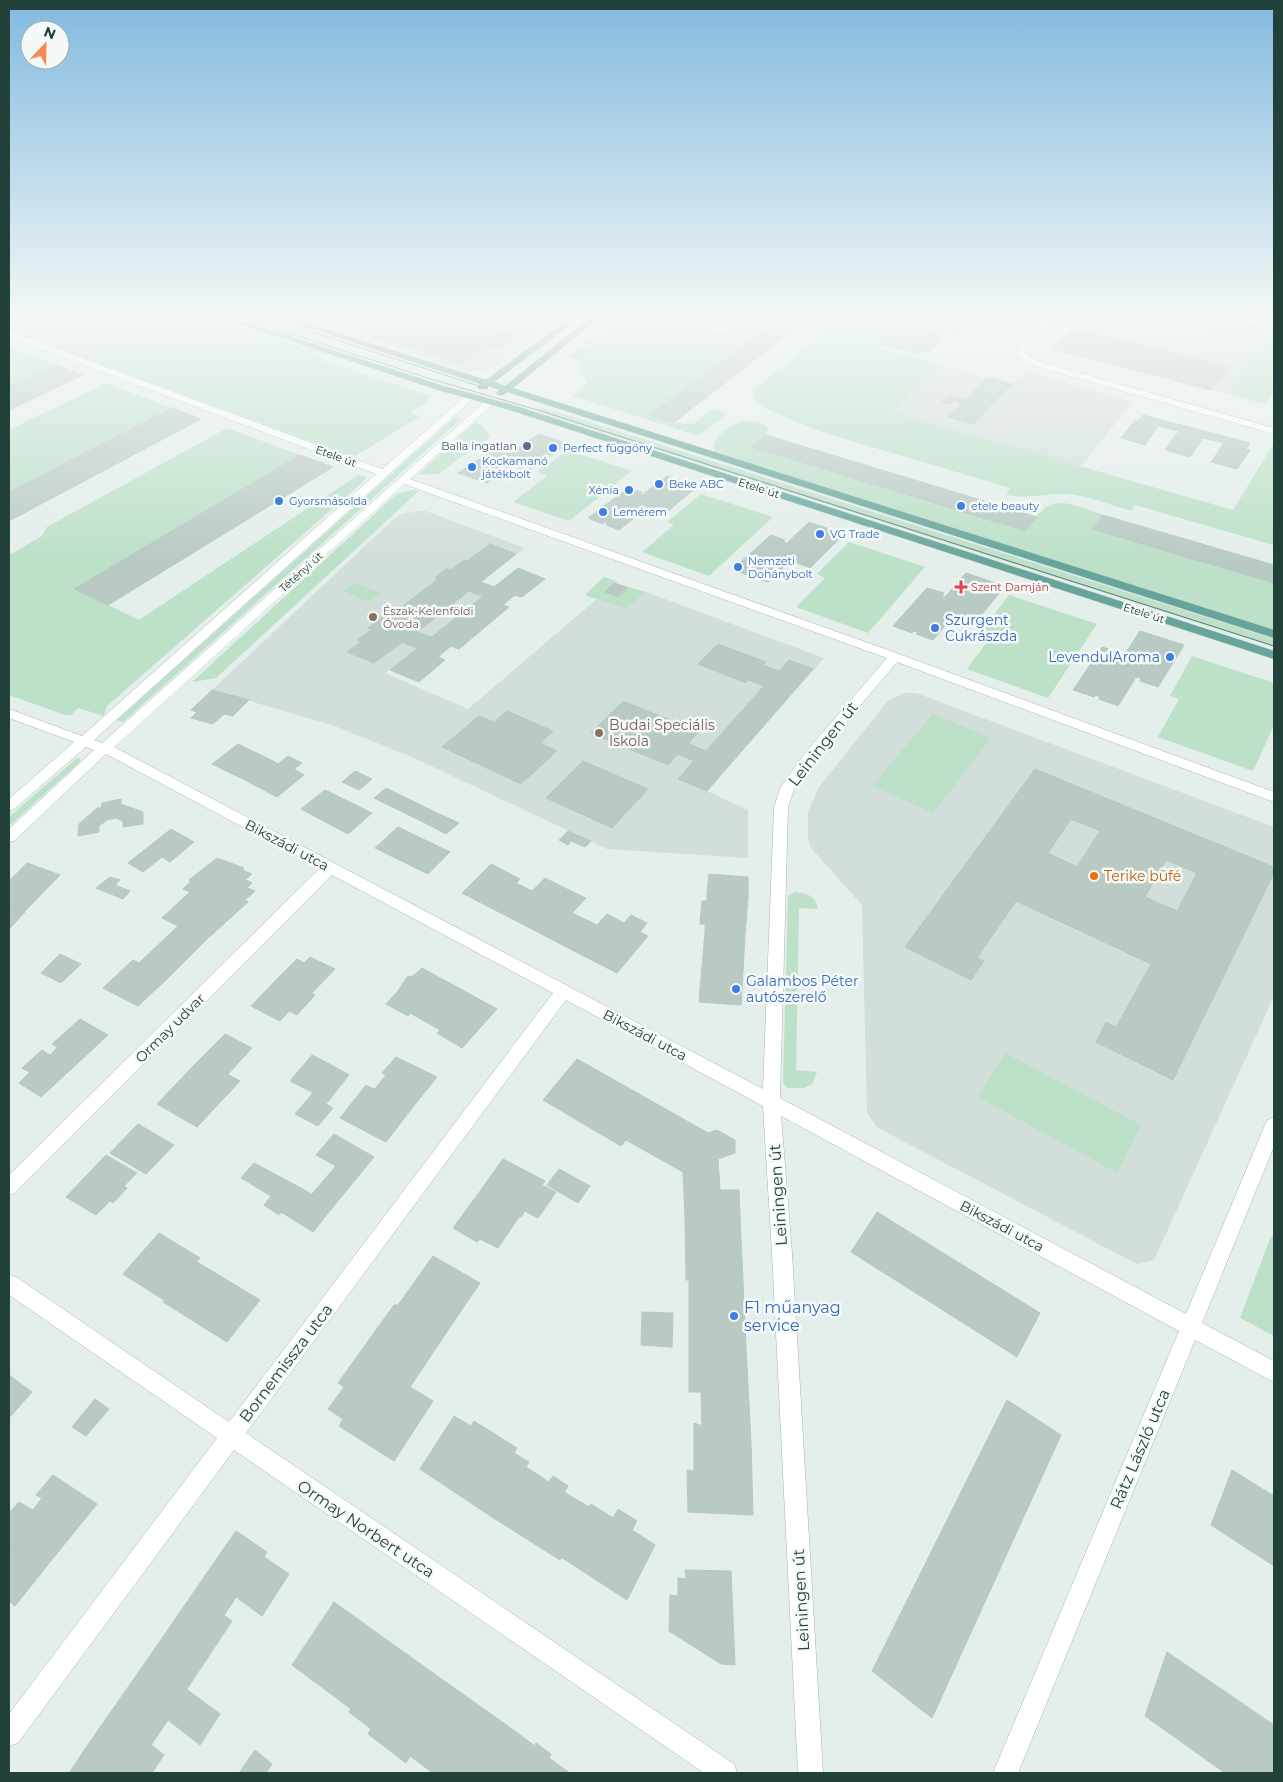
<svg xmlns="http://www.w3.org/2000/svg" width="1283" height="1782" font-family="Montserrat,sans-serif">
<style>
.built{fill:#d2ded9}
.green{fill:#bce0c8}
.building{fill:#b9c9c3;stroke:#b6c8c2;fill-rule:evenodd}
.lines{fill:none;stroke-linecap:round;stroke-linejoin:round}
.minor-casing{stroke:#a6b7b2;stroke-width:1}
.major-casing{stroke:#c1cac8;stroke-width:1}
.minor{fill:#fff;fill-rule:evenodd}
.major{fill:#66a59a;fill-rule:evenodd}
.tram{stroke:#5d7c76;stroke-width:1}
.service-dot{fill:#5c6f8a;stroke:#f5faf8;stroke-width:2}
.shop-dot{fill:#3f7fe0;stroke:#f5faf8;stroke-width:2}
.health-dot{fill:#e0444e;stroke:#f5faf8;stroke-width:2}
.education-dot{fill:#8d6e63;stroke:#f5faf8;stroke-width:2}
.food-dot{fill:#e8710a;stroke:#f5faf8;stroke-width:2}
.labels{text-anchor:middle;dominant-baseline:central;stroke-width:5;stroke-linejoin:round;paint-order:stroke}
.far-service-label{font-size:11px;fill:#4e5e75;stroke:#f5faf8;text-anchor:end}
.far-shop-label{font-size:11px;fill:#366cbe;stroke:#f5faf8;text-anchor:start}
.far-street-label{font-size:11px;fill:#22413a;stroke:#f5faf8}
.far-health-label{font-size:11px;fill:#be3a42;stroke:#f5faf8;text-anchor:start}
.far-education-label{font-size:11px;fill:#785e54;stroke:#f5faf8;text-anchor:start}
.shop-label{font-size:14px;fill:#366cbe;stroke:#f5faf8;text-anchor:start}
.education-label{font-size:14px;fill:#785e54;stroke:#f5faf8;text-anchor:start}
.street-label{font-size:14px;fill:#22413a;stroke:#f5faf8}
.food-label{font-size:14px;fill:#c56008;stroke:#f5faf8;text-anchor:start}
.near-street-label{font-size:16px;fill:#22413a;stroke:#f5faf8}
.near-shop-label{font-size:16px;fill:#366cbe;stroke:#f5faf8;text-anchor:start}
</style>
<rect width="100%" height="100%" fill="#e4eeea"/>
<g class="built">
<polygon points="287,314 568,314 540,335 490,369 471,371 440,364 433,359"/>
<polygon points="1074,314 1222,314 1274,326 1274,331 1227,394 1053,349 1077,325 1067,321"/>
<polygon points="941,365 1012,384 1025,371 1133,402 1080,467 890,412"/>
<polygon points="418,511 426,511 525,548 469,591 482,596 385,673 468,709 597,599 626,609 646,592 824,658 707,791 748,810 748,858 607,849 412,757 332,725 212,690 395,518 402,514"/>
<polygon points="904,693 916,693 1274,827 1274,996 1154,1260 1137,1264 878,1128 867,1113 862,905 811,848 808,837 808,812 819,787 887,702"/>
</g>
<g class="green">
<polygon points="9,314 198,314 305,348 308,347 327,356 309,350 322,360 429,395 426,404 410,413 419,417 354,457 9,331"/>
<polygon points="229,314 255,314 318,334 309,339"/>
<path d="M625 314H662L711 327 710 331 722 334 750 314H984L959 336 942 332 939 334 904 326 901 328 895 327 879 340 885 342 879 347 941 365 891 412 1233 510 1274 443V545L1135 505 1131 511C1111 505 1089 496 1068 494 1047 492 1027 501 1006 494L1010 488 815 430 761 406 753 398V390L828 330 782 318 650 415 673 423 693 424 713 409 726 413 725 416 698 436 573 396 587 382 578 369 581 365 580 359 595 346 584 344Z"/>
<polygon points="1274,331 1274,391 1265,404 1227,394"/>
<polygon points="9,347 57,365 9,387"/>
<polygon points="106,383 172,408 9,492 9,430"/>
<polygon points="542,407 1274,639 1274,647 536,411"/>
<polygon points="455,417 461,419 123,722 117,720"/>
<path d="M743 421 759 422 768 427 766 435 753 447 1025 531C1032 523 1038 513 1046 507 1060 496 1088 510 1103 515L1093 529 1274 583V630L755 467 715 452 714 444C718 433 733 423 743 421Z"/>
<polygon points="475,422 483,426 490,437 438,474 418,475"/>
<polygon points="227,428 300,455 108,605 139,620 358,475 365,476 365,480 107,706 104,716 78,708 71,715 65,715 9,695 9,555 42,536 47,527"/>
<polygon points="568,450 632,471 569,521 513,502 547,476 537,472"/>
<polygon points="413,490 419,491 216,678 192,682 391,499 399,493"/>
<polygon points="701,494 773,517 709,576 642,552 674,525 667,522"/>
<polygon points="849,542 925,567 868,633 796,607 825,578 817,574"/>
<polygon points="604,577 616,581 615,583 646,592 626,609 585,595"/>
<polygon points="355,583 381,593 369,602 343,591"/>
<polygon points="1009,595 1097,624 1048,698 967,669 993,634 982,630"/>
<polygon points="1192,656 1274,683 1274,725 1253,771 1158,737 1179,699 1170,696"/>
<polygon points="933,714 991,738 933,813 872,786"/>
<polygon points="77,758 80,759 80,762 9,826 9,817"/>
<path d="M795 892C807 893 816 896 818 909L799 908 796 1070 817 1072 812 1084 804 1088H787L783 1082 788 896Z"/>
<polygon points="1005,1053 1141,1125 1117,1173 978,1097"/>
<polygon points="1271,1236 1274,1238 1274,1336 1240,1318"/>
</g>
<g class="building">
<polygon points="393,314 454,314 449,316 520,337 499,349 489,346 460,363 359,332"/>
<polygon points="474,314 557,314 531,330"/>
<polygon points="1150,314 1203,314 1260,327 1252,338"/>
<polygon points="782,318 803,323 673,423 649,415"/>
<polygon points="904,326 939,334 937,337 943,339 928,353 921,351 918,354 882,344 885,342 879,340 895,327 901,328"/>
<polygon points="1073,329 1103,336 1229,367 1211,390 1053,349"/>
<polygon points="580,348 591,350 579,360 568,357"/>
<polygon points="57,365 83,375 9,410 9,387"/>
<polygon points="988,377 1012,384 973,424 948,417 962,403 953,400 950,404 942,402 948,396 965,400"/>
<polygon points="172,408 201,419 9,521 9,492"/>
<polygon points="1143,415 1250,443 1246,449 1250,450 1237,469 1211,462 1224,443 1203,438 1190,457 1165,450 1179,431 1158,426 1145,445 1121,438 1135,420 1138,421"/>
<polygon points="539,434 568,444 528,471 515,467 518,465 515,464 487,483 458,473 501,445 515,450"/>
<polygon points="766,435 1037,517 1025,531 752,447"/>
<polygon points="300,455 333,467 108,605 74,589"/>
<polygon points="667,476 698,486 661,517 647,512 649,510 646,509 619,530 606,525 608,524 605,522 602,524 588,518 628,488 642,492 639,494 642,495"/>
<polygon points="1103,515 1274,565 1274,583 1092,529"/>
<polygon points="809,522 844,534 810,568 795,562 797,560 793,559 768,582 753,577 755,575 751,574 749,576 733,569 771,535 785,540 783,542 787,543"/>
<polygon points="490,544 516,554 481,582 494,587 482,596 469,591 417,632 431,637 417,648 402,642 374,663 347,652 361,642 357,640 372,629 368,628 382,617 386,619 438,579 435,578 447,568 451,570 464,560 467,561"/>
<polygon points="518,568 545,579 522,597 515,595 503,605 509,607 459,649 451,646 438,657 445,660 419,682 390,670"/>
<polygon points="966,573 1005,586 974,624 957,618 959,616 955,614 933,640 916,634 918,632 914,631 912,633 893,626 927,588 944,593 942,596 945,597"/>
<polygon points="614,583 628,588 618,597 605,592"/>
<polygon points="1140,631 1184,645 1158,687 1140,681 1141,678 1136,677 1118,706 1099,699 1100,697 1096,695 1094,697 1073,690 1102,647 1121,653 1119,656 1123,657"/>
<polygon points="718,644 766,662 763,665 779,671 789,660 813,669 707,791 678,779 694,761 678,754 668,765 591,733 623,701 699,732 688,743 706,751 764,686 748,680 746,683 698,664"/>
<polygon points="212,690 249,700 233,716 224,714 213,724 191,718 197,712 191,710"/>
<polygon points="507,711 553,731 541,743 557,751 521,784 442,747 479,716 494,722"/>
<polygon points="238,744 271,760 245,780 212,764"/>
<polygon points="288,756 302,763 294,769 304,775 277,797 245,780 271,760 278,764"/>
<polygon points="583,761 648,789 612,828 546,798"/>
<path d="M1035 769 1274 867V873L1173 1080 1096 1042 1106 1022 1116 1027 1151 964 1016 901 977 958 984 961 971 980 905 947ZM1071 819 1100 831 1077 867 1048 853ZM1166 860 1197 873 1177 911 1145 897Z"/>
<polygon points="355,771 372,779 359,790 342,782"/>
<polygon points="386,788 435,812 423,822 374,798"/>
<polygon points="325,790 372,813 348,834 301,809"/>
<polygon points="121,799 121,804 143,812 143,824 123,827 123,821 116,818 107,820 99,826 99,832 78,836 79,824 97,808 101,808 102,803"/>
<polygon points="435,812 459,823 446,834 423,822"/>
<polygon points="398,827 450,852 428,874 375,848"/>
<polygon points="171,829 194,842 170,862 162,857 143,872 128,863"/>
<polygon points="568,831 591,841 585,847 571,841 568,845 559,840"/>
<polygon points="217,858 244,868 242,870 252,874 245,880 252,883 247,888 255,891 245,900 248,902 206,940 162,918 190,892 183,889 191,881 189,880"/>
<polygon points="27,863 60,875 24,912 9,906 9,881"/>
<polygon points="491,864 520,879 491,908 462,893"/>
<polygon points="709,874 748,877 748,897 707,894"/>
<polygon points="110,877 120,880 115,885 130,891 123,899 96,888"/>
<polygon points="545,878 569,890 532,929 491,908 516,883 532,891"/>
<polygon points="569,890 586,898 572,913 597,925 574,951 532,929"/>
<polygon points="707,894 748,897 745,935 705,932 705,924 700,924 702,901 707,901"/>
<polygon points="9,906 25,912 9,929"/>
<polygon points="607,914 624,923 631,915 647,923 640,932 648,936 617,973 574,951"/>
<polygon points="178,926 206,940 168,978 139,963"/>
<polygon points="705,932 745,935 741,1005 699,1002"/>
<polygon points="60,954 81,964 61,983 41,973"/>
<polygon points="310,957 335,969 312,993 279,977 297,959 304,963"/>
<polygon points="133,960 168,978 138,1006 103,988"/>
<polygon points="422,968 497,1009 462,1048 437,1033 440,1030 410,1013 408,1016 386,1004 398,991 407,977 413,976"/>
<polygon points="279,977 315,995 297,1015 289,1011 280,1021 251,1006"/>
<polygon points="80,1019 108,1035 80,1061 52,1044"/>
<polygon points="225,1034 252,1048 228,1074 200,1059"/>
<polygon points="57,1048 80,1061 41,1097 19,1083 30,1072 22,1068 42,1050 50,1055"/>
<polygon points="312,1055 335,1067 314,1093 290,1081"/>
<polygon points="396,1057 437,1077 412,1108 375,1089 386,1075 382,1073"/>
<polygon points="200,1059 240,1081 197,1127 157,1104"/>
<polygon points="577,1059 655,1103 621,1146 543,1100"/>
<polygon points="335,1067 349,1075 326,1104 333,1108 318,1126 295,1114"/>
<polygon points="366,1085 412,1108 386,1142 340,1118"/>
<polygon points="655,1103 708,1133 717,1130 735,1140 735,1153 718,1159 720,1190 739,1190 740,1217 685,1216 683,1172 626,1140"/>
<polygon points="138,1124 174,1145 146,1174 110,1153"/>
<polygon points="334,1134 374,1157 333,1207 312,1194 336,1166 316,1155"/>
<polygon points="106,1155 137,1173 124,1186 127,1188 113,1203 110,1201 96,1215 66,1197"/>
<polygon points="503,1159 545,1181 542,1185 556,1192 538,1218 525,1211 521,1217 519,1217 478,1194"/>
<polygon points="254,1163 301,1188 279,1215 264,1205 271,1196 241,1178"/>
<polygon points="559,1169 590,1186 578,1203 547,1185"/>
<polygon points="301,1188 333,1207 313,1232 281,1212"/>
<polygon points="478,1194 519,1217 498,1248 480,1239 477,1242 453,1228"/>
<polygon points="877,1212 1040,1313 1017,1357 851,1252"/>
<polygon points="685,1216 740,1217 743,1281 686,1280"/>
<polygon points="159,1233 200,1258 164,1300 123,1274"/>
<polygon points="433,1256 480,1283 446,1333 398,1305"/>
<polygon points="197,1262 260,1300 227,1342 163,1302"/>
<polygon points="689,1280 743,1281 746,1348 689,1348"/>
<polygon points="394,1305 398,1305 446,1333 410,1387 433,1401 394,1461 339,1426 343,1419 328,1409 344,1387 338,1383"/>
<polygon points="642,1312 673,1313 672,1347 641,1345"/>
<polygon points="689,1348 746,1348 751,1442 702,1425 701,1392 689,1392"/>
<polygon points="9,1375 32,1392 9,1418"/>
<polygon points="95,1399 109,1409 86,1436 72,1427"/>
<polygon points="1007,1400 1061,1435 932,1718 872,1671"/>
<polygon points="454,1416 471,1426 474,1421 517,1448 514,1453 529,1462 495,1519 420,1469"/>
<polygon points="694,1423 751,1442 753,1515 688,1512 687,1470 694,1471"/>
<polygon points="526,1467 549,1482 553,1476 568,1486 564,1492 589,1507 560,1560 495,1519"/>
<polygon points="1232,1470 1274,1496 1274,1566 1211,1525"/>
<polygon points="53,1475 97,1504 42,1572 9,1546 9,1513 19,1502 33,1510 42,1498 36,1495"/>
<polygon points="591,1504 613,1518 618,1509 637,1521 632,1530 655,1545 627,1600 561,1557"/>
<polygon points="236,1531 267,1552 264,1557 289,1574 262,1616 236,1597 233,1602 202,1580"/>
<polygon points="9,1546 42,1572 15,1606 9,1601"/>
<polygon points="685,1570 731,1571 735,1665 721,1664 669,1631 670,1595 678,1596 678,1578 686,1579"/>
<polygon points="202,1580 233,1602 224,1615 232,1621 187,1689 147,1660"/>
<polygon points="334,1602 391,1643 351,1709 292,1665"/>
<polygon points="391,1643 450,1685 406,1763 368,1734 371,1729 349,1712"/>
<polygon points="1167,1652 1274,1725 1274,1773 1225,1773 1145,1716"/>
<polygon points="147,1660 220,1714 200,1745 168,1720 151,1745 110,1713"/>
<polygon points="450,1685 512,1729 489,1773 433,1773 410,1756"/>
<polygon points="110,1713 164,1755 152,1773 117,1773 85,1749"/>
<polygon points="512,1729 535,1746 536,1743 551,1754 549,1758 570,1773 489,1773"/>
<polygon points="85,1749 117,1773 69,1773"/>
<polygon points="255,1750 272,1764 266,1773 239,1773"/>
</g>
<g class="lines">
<g class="minor-casing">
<g id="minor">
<polygon points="1051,314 1059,314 1025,350 1025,353 1034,360 1274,428 1274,434 1028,364 1018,356 1017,350"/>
<path d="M9 331 382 469 468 394 471 393 476 396 94 740 102 743 487 400 490 399 495 402 493 404 410 479 899 654 1274 792V802L897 662 815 759 794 789 788 808 780 1098 1186 1314 1265 1125 1268 1120 1274 1117V1146L1202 1323 1274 1361V1382L1195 1340 1018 1773H993L1179 1331 781 1116 792 1253 823 1773H798L772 1253 763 1106 566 1000 246 1433 734 1764 737 1773H704L234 1450 18 1743 9 1746V1714L217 1438 9 1295V1275L16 1277 229 1422 553 993 332 875 15 1193 9 1195V1175L320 868 106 754 14 841 9 842V829L94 750 86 747 14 809 9 811V799L74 742 9 718V709L82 736 376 474 9 337ZM404 484 887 658 805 753 780 788 774 808 763 1089 114 747Z"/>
</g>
</g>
<g class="major-casing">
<g id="major">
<polygon points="210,314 221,314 444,386 516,406 1274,651 1274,659 510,410 438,390"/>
<polygon points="267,314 278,314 486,380 575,314 584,314 494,382 505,386 595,314 604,314 513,388 1274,630 1274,638 507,392 504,395 498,395 496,393 499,390 489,386 485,389 479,389 477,387 480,384"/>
</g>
</g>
<use href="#minor" class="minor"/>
<use href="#major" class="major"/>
<g class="tram">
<polyline points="229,314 431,379 541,411 1274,646"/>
<polyline points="257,314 488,389"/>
</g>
</g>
<linearGradient id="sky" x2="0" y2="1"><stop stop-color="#82bae0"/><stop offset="0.56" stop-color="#f3f7f6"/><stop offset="1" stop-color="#f3f7f6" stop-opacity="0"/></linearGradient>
<rect width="1283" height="563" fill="url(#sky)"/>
<circle class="service-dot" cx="527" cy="446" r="5"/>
<g class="shop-dot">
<circle cx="553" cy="448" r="5"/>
<circle cx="472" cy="467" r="5"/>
<circle cx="659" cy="484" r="5"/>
<circle cx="629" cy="490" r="5"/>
<circle cx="279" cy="501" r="5"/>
<circle cx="961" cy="506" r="5"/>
<circle cx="603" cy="512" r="5"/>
<circle cx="820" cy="534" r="5"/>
<circle cx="738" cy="567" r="5"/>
<circle cx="935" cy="628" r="5"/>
<circle cx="1170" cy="657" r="5"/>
<circle cx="736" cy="989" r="5"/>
<circle cx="734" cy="1316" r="5"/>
</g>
<path class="health-dot" d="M958.5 579.5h5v5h5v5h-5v5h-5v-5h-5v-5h5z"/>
<g class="education-dot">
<circle cx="373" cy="617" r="5"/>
<circle cx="599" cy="733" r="5"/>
</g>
<circle class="food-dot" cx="1094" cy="876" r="5"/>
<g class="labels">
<g class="far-service-label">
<text x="517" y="446">Balla ingatlan</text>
</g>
<g class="far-shop-label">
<text x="563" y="448">Perfect függöny</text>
<text x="482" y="461">Kockamanó<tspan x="482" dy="13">játékbolt</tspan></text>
<text x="669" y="484">Beke ABC</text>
<text x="619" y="490" text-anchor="end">Xénia</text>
<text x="289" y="501">Gyorsmásolda</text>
<text x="971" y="506">etele beauty</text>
<text x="613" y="512">Lemérem</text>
<text x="830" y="534">VG Trade</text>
<text x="748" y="561">Nemzeti<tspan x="748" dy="13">Dohánybolt</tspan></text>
</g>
<g class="far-street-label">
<text transform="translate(336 456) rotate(20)">Etele út</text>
<text transform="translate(759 488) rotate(18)">Etele út</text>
<text transform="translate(301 572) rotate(-42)">Tétényi út</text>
<text transform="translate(1144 613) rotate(18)">Etele út</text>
</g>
<g class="far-health-label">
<text x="971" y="587">Szent Damján</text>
</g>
<g class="far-education-label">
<text x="383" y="611">Észak-Kelenföldi<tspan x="383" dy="13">Óvoda</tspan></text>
</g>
<g class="shop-label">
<text x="945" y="620">Szurgent<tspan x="945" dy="16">Cukrászda</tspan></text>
<text x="1160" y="657" text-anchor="end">LevendulAroma</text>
<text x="746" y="981">Galambos Péter<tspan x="746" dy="16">autószerelő</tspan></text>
</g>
<g class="education-label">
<text x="609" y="725">Budai Speciális<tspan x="609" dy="16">Iskola</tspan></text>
</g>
<g class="street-label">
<text transform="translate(287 845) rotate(28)">Bikszádi utca</text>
<text transform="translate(170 1028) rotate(-45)">Ormay udvar</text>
<text transform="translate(645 1035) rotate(28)">Bikszádi utca</text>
<text transform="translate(1002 1226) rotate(28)">Bikszádi utca</text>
</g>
<g class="food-label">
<text x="1104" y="876">Terike büfé</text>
</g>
<g class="near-street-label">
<text transform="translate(823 744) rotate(-52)">Leiningen út</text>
<text transform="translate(778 1195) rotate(-94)">Leiningen út</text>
<text transform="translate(286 1363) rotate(-53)">Bornemissza utca</text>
<text transform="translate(1140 1449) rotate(-67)">Rátz László utca</text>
<text transform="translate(366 1529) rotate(34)">Ormay Norbert utca</text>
<text transform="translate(801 1600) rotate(-93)">Leiningen út</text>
</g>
<g class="near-shop-label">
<text x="744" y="1307">F1 műanyag<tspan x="744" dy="18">service</tspan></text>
</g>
</g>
<rect width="1283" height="1782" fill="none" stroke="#22413a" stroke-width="20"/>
<g transform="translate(45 45) rotate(22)"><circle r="24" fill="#f5faf8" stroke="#a1b0ac"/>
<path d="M0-4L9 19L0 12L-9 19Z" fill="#f88a58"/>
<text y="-8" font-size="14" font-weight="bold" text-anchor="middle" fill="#22413a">N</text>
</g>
</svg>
